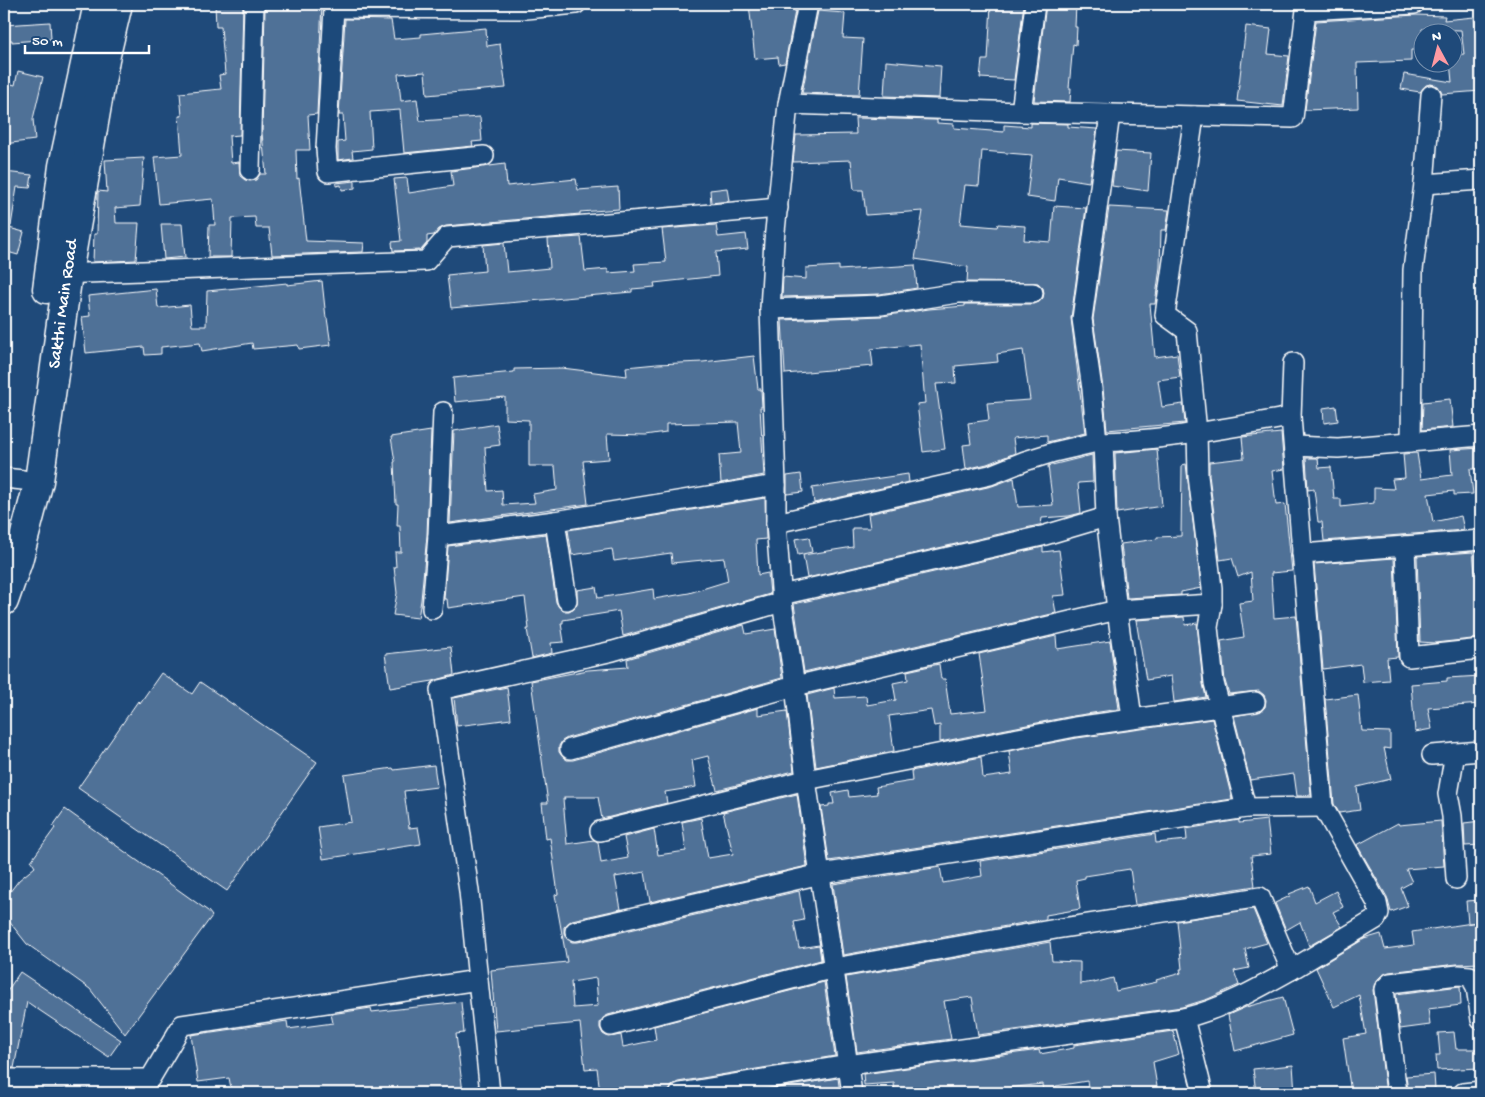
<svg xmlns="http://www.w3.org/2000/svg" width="1485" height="1097" font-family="'Gochi Hand',sans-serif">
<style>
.building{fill:#507197;stroke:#fff;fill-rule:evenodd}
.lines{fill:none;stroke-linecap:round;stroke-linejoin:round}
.street-casing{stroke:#fff;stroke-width:22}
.highway-casing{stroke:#fff;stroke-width:31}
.street{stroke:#1f4a7a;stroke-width:19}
.highway{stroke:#1f4a7a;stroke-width:28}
.labels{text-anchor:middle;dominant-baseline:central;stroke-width:4;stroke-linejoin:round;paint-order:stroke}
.street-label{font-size:18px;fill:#fff;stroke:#1f4a7a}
</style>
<rect width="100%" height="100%" fill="#1f4a7a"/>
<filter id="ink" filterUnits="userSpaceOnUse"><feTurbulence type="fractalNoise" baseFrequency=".02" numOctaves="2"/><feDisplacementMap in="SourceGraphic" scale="10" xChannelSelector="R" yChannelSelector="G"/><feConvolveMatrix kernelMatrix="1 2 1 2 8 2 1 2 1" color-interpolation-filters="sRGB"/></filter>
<g filter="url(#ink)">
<g class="building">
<polygon points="215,4 243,4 240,135 229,136 231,163 239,162 240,176 245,180 250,181 256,180 260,174 266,174 262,133 265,9 289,7 289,5 299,4 322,4 317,114 308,115 310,150 296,150 297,179 299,178 306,241 364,243 363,252 272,255 269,228 256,228 255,217 232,218 231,257 208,257 209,225 215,225 213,199 159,204 154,157 182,155 179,116 182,116 180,93 221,89 219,75 225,74 221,27 216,27"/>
<polygon points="749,4 778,4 778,7 796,6 785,63 779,64 778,57 755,59"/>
<polygon points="991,4 1024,4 1014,80 980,78 982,60 988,60"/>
<polygon points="1046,4 1076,4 1075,27 1077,27 1076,45 1073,44 1069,88 1071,88 1070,102 1034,101"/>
<polygon points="818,11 845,13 843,38 863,39 859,95 802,93"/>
<polygon points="1416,15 1445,16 1444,20 1474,17 1478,53 1481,53 1481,91 1442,94 1438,86 1431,84 1426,85 1420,92 1401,89 1404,74 1452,82 1450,62 1452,62 1452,55 1464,54 1461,30 1422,29 1422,50 1411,50 1411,61 1357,63 1358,108 1305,110 1316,21"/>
<polygon points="345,19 391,20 394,39 421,37 421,34 486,28 487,46 500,44 506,88 427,95 425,72 398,74 401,101 417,99 420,121 480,117 482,141 472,142 473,146 404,153 400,110 370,112 372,149 352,151 353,158 338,160 338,142 345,141 343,115 339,115"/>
<polygon points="50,22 51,39 12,42 12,40 4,40 4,25"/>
<polygon points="1246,26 1271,29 1268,54 1289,56 1283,106 1237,101"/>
<polygon points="886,61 941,66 939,98 884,96"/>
<polygon points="18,71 43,77 33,119 35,140 4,144 4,82 15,85"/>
<polygon points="855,118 937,120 937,123 954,124 954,128 1004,132 1004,125 1031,127 1031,123 1068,124 1068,127 1097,129 1089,182 1058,177 1055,201 1027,197 1032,155 982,151 979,186 965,185 960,224 997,227 998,224 1025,226 1024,240 1051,242 1054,206 1086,208 1071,318 1085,433 1047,442 1047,435 1013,438 1015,453 987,464 966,469 963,445 971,444 968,423 989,420 987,403 1030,400 1023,350 997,354 998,362 955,366 956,383 936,384 945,449 923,452 917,404 925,403 920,344 871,349 873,366 785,374 782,320 882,316 929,309 965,306 965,304 1033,304 1039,302 1043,298 1044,293 1043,288 1038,283 967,282 968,267 915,259 923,211 866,215 863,190 854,190 851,160 793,162 796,135 856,134"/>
<polygon points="1116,151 1151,153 1148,191 1112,186"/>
<polygon points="144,158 140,206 115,208 116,223 139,223 136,260 93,262 94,234 97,234 98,191 107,192 105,160"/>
<polygon points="505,164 507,186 576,179 578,190 618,187 619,209 580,212 580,214 446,226 439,229 434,235 427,236 427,243 421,250 393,251 392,242 401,241 394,179 407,178 409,193 453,186 451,171"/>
<polygon points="4,172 32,175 30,188 17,187 11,226 4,225"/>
<polygon points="355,181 355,188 342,190 341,185 336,186 336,183"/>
<polygon points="727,188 729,201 711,203 710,190"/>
<polygon points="1109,207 1169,210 1166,230 1161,230 1160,267 1155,304 1150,304 1155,357 1177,354 1180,377 1158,380 1162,407 1183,404 1185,423 1107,430 1103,388 1093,319"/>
<polygon points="161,224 182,224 185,257 164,259"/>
<polygon points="716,225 718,237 746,234 748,249 716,252 718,276 654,283 655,287 632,289 632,292 451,308 447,275 485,271 483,245 504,243 507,272 550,268 548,239 581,237 585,271 608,269 608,273 635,271 634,264 666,262 662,229"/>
<polygon points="9,228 24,232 18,255 4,251"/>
<polygon points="915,265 917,288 880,294 782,297 783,277 806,279 806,268 839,266 839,270"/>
<polygon points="322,281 326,318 327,318 331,345 299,349 298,345 253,349 252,343 202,351 200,343 161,347 161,354 145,355 144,347 86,353 82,317 90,316 88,296 156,289 158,308 190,305 192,326 206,326 207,291 287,283 287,285"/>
<polygon points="754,356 758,389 761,389 762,407 760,407 764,475 721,483 719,455 741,453 738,422 666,424 666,432 646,435 607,434 609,459 583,461 588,504 450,523 454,431 497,424 500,445 485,447 488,491 502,490 503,505 535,503 533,494 557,490 555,466 529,466 529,420 505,419 505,397 455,402 453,378 514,372 514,369 562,368 627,376 626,367 657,364 703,362"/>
<polygon points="1450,399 1453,427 1422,430 1423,402"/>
<polygon points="1336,406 1338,421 1324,423 1323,408"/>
<polygon points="431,431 427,535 421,600 418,618 393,615 397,593 394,567 396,567 395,552 401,552 400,526 397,526 398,504 396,504 394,462 395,462 391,437"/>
<polygon points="1281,433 1284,469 1272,471 1276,505 1285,504 1292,571 1271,573 1274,618 1296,616 1311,795 1303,796 1297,796 1294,774 1250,780 1234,716 1261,711 1265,707 1266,700 1264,695 1259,691 1229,694 1225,681 1221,641 1244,637 1239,603 1253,601 1251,572 1238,577 1232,558 1220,560 1209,475 1209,462 1244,458 1242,437"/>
<polygon points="1481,448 1481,469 1470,469 1473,494 1454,495 1454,491 1428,494 1433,522 1461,516 1464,530 1324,541 1322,522 1318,522 1314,489 1308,490 1306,458 1318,458 1319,468 1331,467 1334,499 1341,499 1341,507 1374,503 1374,488 1394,489 1392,479 1405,478 1403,454 1417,453 1421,479 1452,475 1450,450"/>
<polygon points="1157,449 1162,506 1117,513 1115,453"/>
<polygon points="1092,455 1093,482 1078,483 1081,513 1069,516 1042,518 1041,525 1039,525 807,578 803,555 853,547 852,528 870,528 868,514 992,486 1014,478 1018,507 1053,505 1048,466"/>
<polygon points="1186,464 1201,588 1181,592 1181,595 1127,598 1121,544 1157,539 1157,537 1181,536 1182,465"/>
<polygon points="801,474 803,492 787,494 787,476"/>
<polygon points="908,474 909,482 814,503 812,488"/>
<polygon points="765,498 766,539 756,540 758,575 768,573 770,594 623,636 619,611 563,620 563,623 561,623 564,642 551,643 552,653 532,658 527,629 529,629 525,597 448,608 447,599 444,599 448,546 546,534 556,602 559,607 563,611 569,611 574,608 577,605 577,590 596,587 598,598 653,589 654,599 689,593 728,581 724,558 672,563 671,553 614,561 612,549 572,555 568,530"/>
<polygon points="809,537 812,552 798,555 795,539"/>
<polygon points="1043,547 1043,552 1059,550 1065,595 1053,596 1056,613 804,672 794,604"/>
<polygon points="1473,552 1475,572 1481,572 1481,638 1435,643 1420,642 1417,556"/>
<polygon points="1394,558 1398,657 1387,658 1389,680 1363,682 1361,664 1323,669 1314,564"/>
<polygon points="1184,617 1185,625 1197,623 1203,684 1206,697 1174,702 1171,676 1146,680 1136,620"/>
<path d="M744 625 746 634 775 629 782 678 567 738 562 741 559 746V752L563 757 567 760H573L758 708V715L787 711 794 771 717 790 708 756 692 760 696 787 665 792 667 803 602 819 598 797H564L565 799H563L567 844 594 840 598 842 601 863 628 858 624 837 654 829 658 855 686 851 682 822 701 818 708 858 733 854 723 812 797 794 807 866 650 902 645 872 615 877 621 909 572 920 564 927V933L567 939 572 942H578L799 891 804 920 794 922 799 948 819 945 821 960 608 1015 603 1018 600 1023V1028L603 1034 608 1037 621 1035 623 1047 656 1040 654 1026 824 982 835 1056 678 1082 673 1085 669 1091 659 1093H600L597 1068 585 1069 580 1023 496 1031 491 970 567 962 555 895 558 894 550 838 546 839 542 803H548L531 681 588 670 628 667 627 659ZM596 978 598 1006 573 1008 571 982Z"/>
<polygon points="1056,636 1057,649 1110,641 1119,709 1073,716 940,742 940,725 934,726 931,710 889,716 894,751 816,767 807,695 834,688 835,698 866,696 867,705 896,700 893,683 908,680 907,671 939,664 941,679 945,679 950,714 987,710 979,654"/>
<polygon points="451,647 454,675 433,681 390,688 385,654"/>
<polygon points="161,673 192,694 200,682 317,762 227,891 78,788 138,701 140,703"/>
<polygon points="1481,676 1481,704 1428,708 1432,729 1415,732 1411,684 1447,681 1447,678"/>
<polygon points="507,687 511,719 457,726 454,698"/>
<polygon points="1358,695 1362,731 1390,732 1390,749 1384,748 1391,779 1357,787 1360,810 1339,813 1334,804 1325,699"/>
<polygon points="1212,719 1232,799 829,861 821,807 829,806 829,804 834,804 832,793 848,790 849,797 877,794 876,787 912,781 911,771 981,757 983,778 1012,774 1009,751 1077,738"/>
<polygon points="434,765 437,787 404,791 409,828 418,827 421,844 323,859 318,827 351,822 344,775 393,768 394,770"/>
<polygon points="65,809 208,911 212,916 125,1034 90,989 27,944 8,920 4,917 4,888 9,893 19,880 35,867 31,861 55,828 53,826"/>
<polygon points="1239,820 1239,823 1267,820 1271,854 1251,856 1255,886 1135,905 1130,869 1085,876 1085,878 1076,880 1080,909 1046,915 1046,919 843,955 833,884 940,867 943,883 982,876 980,861 1155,834 1156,843 1187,840 1186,829"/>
<polygon points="1441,821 1444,866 1406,869 1412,882 1401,888 1408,906 1391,912 1387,897 1357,845 1398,823 1399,825"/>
<polygon points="1481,821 1481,845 1465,846 1464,823"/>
<polygon points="1309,886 1315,902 1336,891 1343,907 1333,912 1342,927 1309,946 1300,922 1286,930 1275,903 1290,896 1289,894"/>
<polygon points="1481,900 1481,922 1468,923 1466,901"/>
<polygon points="1253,909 1267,943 1245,949 1249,968 1234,971 1239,985 1208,999 1182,1007 978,1035 972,997 944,1001 951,1039 857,1052 846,977 1050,942 1052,961 1080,962 1080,984 1094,982 1094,983 1113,978 1116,991 1157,982 1156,980 1181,973 1180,969 1182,969 1177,921"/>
<polygon points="1479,922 1481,963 1457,964 1389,972 1382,975 1376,981 1373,990 1386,1093 1351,1093 1343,1038 1366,1034 1359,995 1334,1007 1316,968 1364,939 1381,934 1385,949 1414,945 1412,932"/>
<polygon points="20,972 121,1040 109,1057 27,1002 14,1068 4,1068 4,996"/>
<polygon points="1460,986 1461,1005 1428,1009 1430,1025 1400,1029 1396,994"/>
<polygon points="1283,997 1293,1035 1235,1051 1228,1015 1246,1007"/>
<polygon points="461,1002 464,1033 456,1034 463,1093 384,1093 384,1090 364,1093 232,1093 229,1078 198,1082 191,1035 287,1021 288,1029 333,1023 331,1014 371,1008 372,1012"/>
<polygon points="1173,1031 1179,1054 1153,1062 1158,1093 1089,1093 1087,1081 1056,1086 1057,1093 1043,1093 1042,1084 1008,1088 1008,1093 895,1093 894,1083 864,1085 863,1074 1039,1050 1040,1054 1074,1048 1074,1045"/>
<polygon points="1454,1032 1456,1049 1481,1049 1480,1068 1437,1070 1436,1055 1440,1055 1438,1033"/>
<polygon points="1293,1065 1295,1093 1256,1093 1253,1069"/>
<polygon points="1434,1074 1435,1089 1408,1091 1406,1076"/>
<polygon points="838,1078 840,1093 747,1093"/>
</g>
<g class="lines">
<g class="street-casing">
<g id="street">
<polyline points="334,4 334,8 526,9 576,4"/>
<polyline points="334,8 326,149 328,172 484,156"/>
<polyline points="788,104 808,4"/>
<polyline points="1021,112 1035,4"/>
<polyline points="250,170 254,4"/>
<polyline points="1424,184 1481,180"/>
<polyline points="58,274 426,261 447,237 778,208"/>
<polyline points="770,309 881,305 958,293 1033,293"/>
<polyline points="443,412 438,536 555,521 776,485"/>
<polyline points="1291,417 1293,363"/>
<polyline points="1103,442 1106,517 1117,610 1132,718"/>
<polyline points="1411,442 1413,270 1424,184 1431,95"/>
<polyline points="1294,446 1338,448 1481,436"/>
<polyline points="4,478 23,480"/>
<polyline points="555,521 567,600"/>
<polyline points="776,523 990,475 1025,461 1054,452 1097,442"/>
<polyline points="1405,546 1481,540"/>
<polyline points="1302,554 1405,546 1409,657 1481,649"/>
<polyline points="781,595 1042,536 1106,517"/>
<polyline points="782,602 795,686 806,780 852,1093"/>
<polyline points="1212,604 1208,627 1214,683 1246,808"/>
<polyline points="432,609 438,536"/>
<polyline points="570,749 795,686 1117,610 1212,604 1212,588 1198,476 1197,432 1187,331 1165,315 1194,116"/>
<polyline points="1455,753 1448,794 1452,816 1456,879"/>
<polyline points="1432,755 1481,751"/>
<polyline points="600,831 806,780 1075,727 1255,702"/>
<path d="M575 931 821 874 1246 808 1323 807 1291 417C1227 428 1162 441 1097 442L1092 389 1082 319 1110 114"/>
<polyline points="1291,970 1376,919 1379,913 1377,903 1323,807"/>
<polyline points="478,980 490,1093"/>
<path d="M611 1026 834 968 1056 929 1260 897 1291 970C1257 989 1222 1009 1184 1018L1203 1093"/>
<polyline points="4,1079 150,1079 182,1025 478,980 469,891 440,690 613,651 782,602 776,523 776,485 770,309 774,241 788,104 1021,112 1293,118 1306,10 1414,4"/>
<polyline points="680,1093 848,1065 1184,1018"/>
<polyline points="1397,1093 1384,989 1390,983 1458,975 1470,976 1476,987 1481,1020"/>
<polyline points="1463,1093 1481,1091"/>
</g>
</g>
<g class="highway-casing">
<g id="highway">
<polyline points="47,289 63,166 98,4"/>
<polyline points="4,601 18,561 39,481 68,273 105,59 118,4"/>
</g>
</g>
<use href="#street" class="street"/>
<use href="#highway" class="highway"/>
</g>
</g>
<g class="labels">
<g class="street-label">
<text transform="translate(64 304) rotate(-82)">Sakthi Main Road</text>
</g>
</g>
<rect width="1485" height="1097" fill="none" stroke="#1f4a7a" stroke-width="20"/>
<rect x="10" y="10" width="1465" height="1077" fill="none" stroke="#fff" stroke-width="2" filter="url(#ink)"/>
<g transform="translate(1438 48) rotate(353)"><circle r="24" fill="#1f4a7a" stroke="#7992af"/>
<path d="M0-4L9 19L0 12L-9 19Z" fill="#ff9aa2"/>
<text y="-8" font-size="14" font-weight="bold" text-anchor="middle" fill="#ffffff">N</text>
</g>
<path d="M25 45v8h124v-8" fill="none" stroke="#ffffff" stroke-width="2.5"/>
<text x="32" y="45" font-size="15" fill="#ffffff" stroke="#1f4a7a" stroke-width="4" paint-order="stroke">50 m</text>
</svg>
